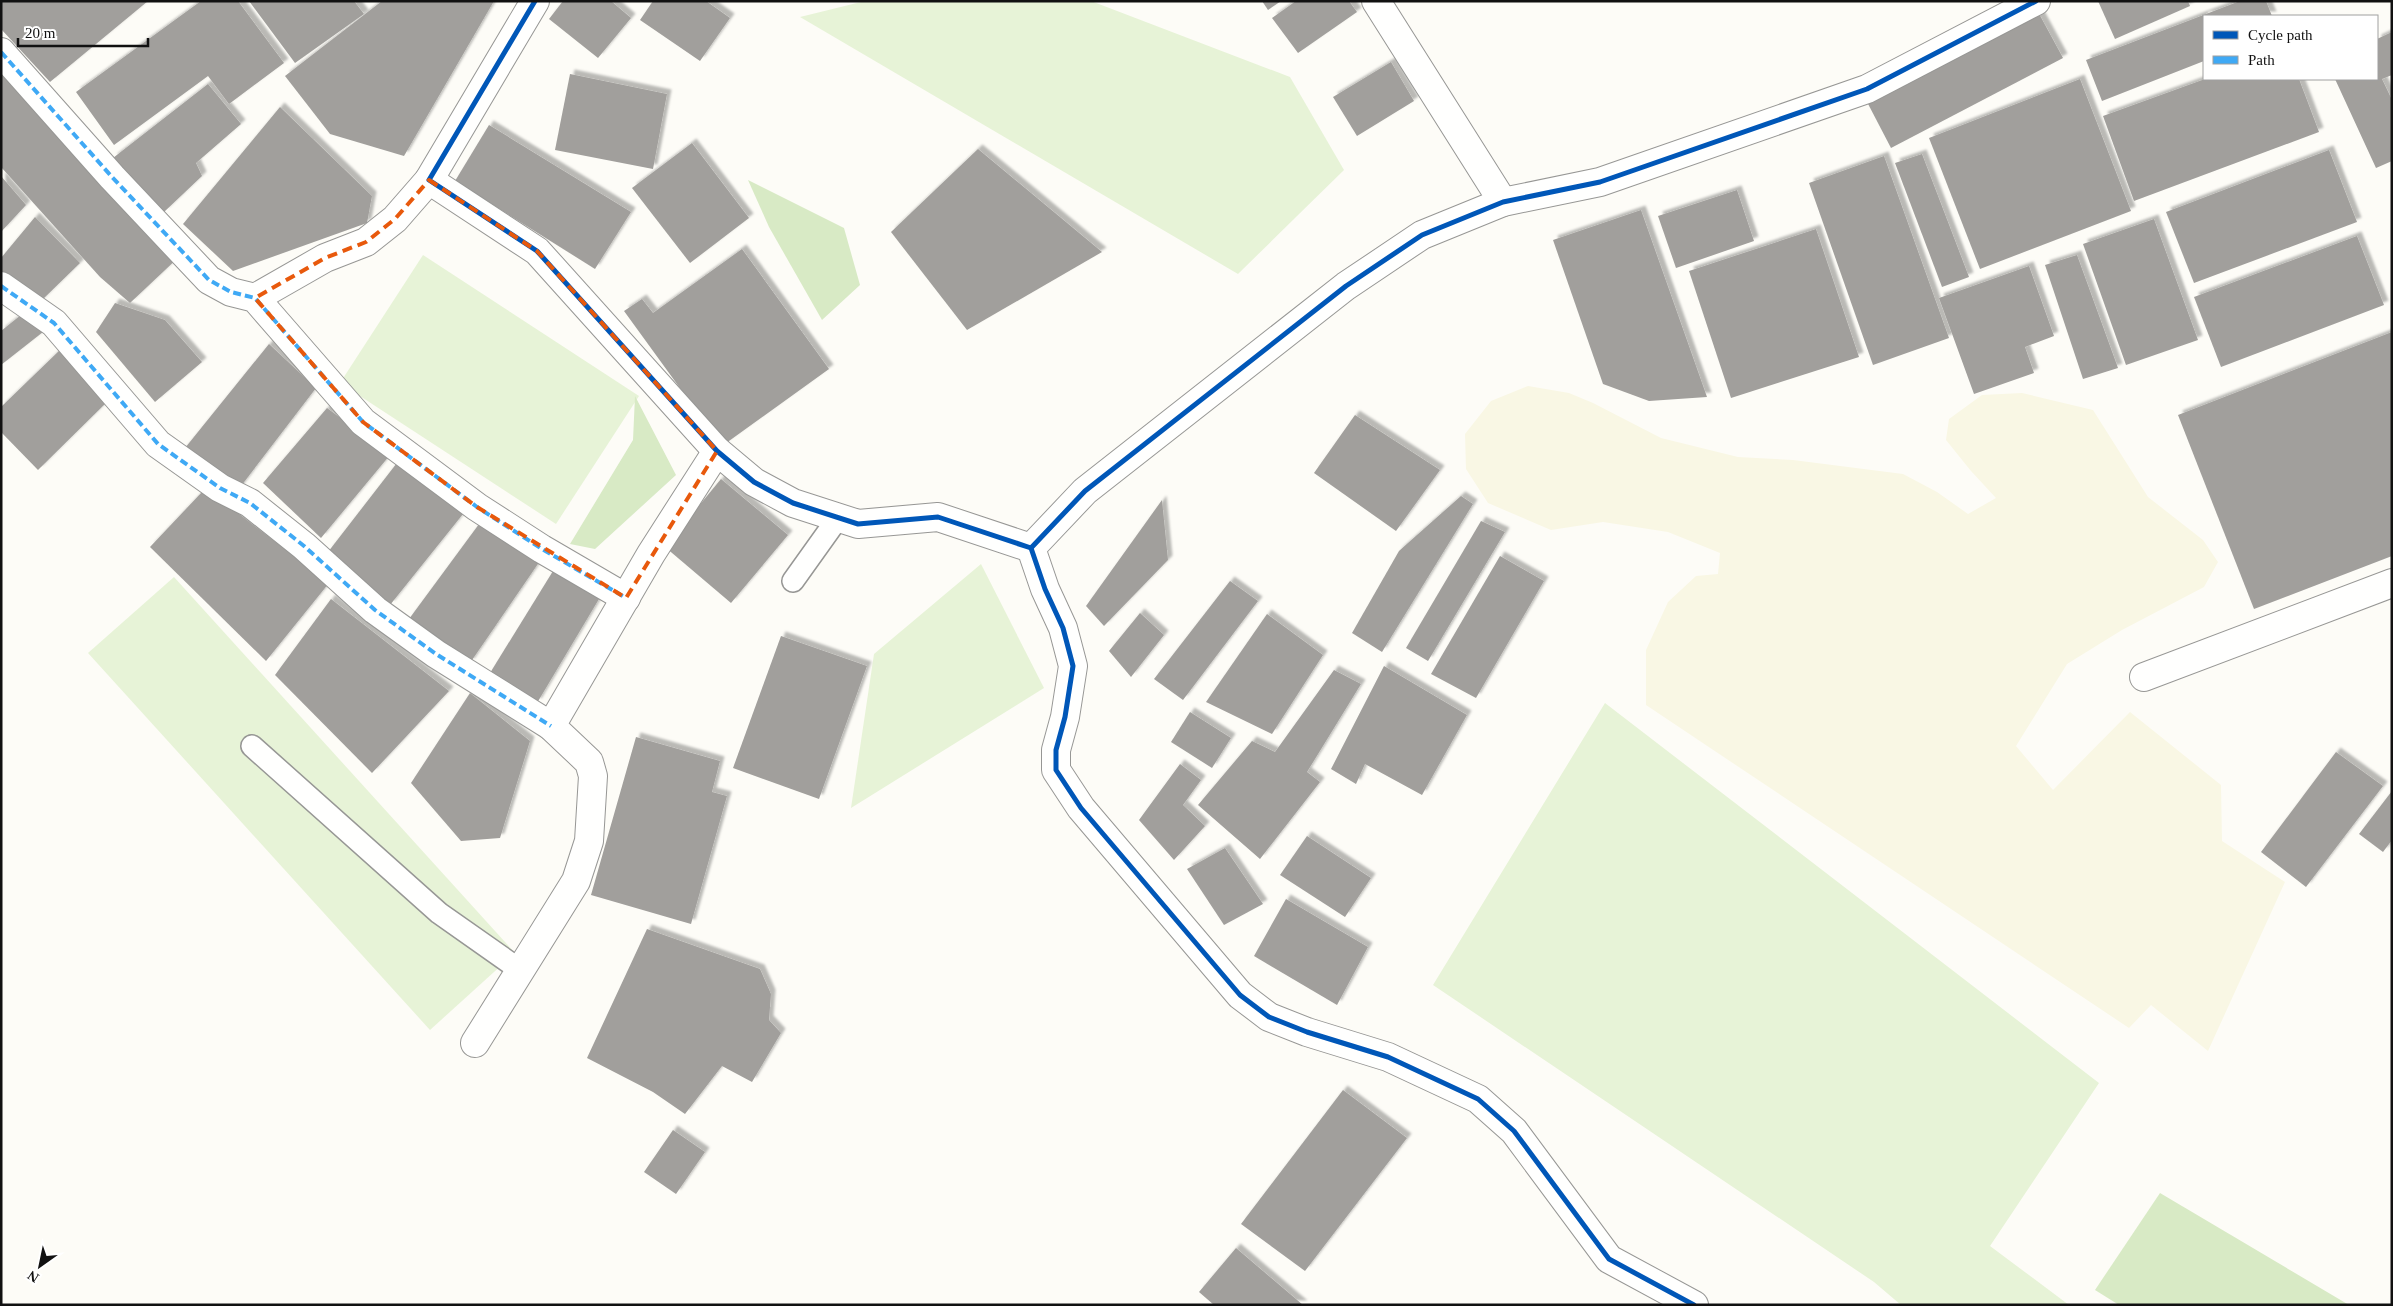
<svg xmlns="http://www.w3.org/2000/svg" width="2393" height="1306" font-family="'Times New Roman',serif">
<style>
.farmland{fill:#f9f7e4}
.green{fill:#e7f3d7}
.forest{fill:#d8eac5}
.building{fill:#a19f9c;filter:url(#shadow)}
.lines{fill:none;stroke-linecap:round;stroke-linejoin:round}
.lane-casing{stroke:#979795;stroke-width:24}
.street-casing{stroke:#979795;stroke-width:30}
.lane{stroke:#fffffe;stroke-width:21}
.street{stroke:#fffffe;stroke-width:28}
.quiet{stroke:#3fa9f5;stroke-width:4;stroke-dasharray:8 4;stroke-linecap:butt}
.cycleway-casing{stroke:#fff;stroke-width:8}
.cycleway{stroke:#0057b8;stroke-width:5}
.marked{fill:none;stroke:#e8590c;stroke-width:4;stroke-dasharray:10 6;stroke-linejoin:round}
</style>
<defs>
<filter id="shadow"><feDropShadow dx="4.5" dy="-4.5" stdDeviation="1" flood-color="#0004"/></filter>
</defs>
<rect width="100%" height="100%" fill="#fdfcf7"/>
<polygon class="farmland" points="1528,386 1569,393 1593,403 1661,438 1738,457 1793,460 1903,474 1937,492 1968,514 1996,498 1971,471 1946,440 1949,419 1982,395 2022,393 2093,410 2148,497 2203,540 2218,562 2204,587 2122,630 2067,664 2016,746 2053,790 2130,712 2221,785 2222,841 2285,882 2208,1051 2151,1005 2129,1028 1646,705 1646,650 1668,602 1696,576 1718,574 1720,553 1668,532 1603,522 1551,530 1488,503 1466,469 1465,434 1491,401"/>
<g class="green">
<polygon points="865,1 1091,1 1290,77 1344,170 1238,274 800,17"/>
<polygon points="423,255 639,396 556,524 340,383"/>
<polygon points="981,564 1044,688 851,808 874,654"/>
<polygon points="174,577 515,953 430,1030 88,653"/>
<polygon points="1605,703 2099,1083 1990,1246 2069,1305 1901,1305 1874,1282 1433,985"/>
</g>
<g class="forest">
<polygon points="748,180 844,228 860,285 822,320 769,227"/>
<polygon points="635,396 676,475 595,549 570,544 633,440"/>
<polygon points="2160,1193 2349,1305 2119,1305 2095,1290"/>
</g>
<g class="building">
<polygon points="1,1 148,1 50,82 1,29"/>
<polygon points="201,1 238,1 284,63 229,104 208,76 114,145 76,92"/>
<polygon points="249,1 354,1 364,14 295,63"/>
<polygon points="382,1 494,1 404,156 330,134 285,76"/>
<polygon points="563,1 611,1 631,18 598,58 549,19"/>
<polygon points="653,1 706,1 730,18 700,61 640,20"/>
<polygon points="1262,1 1281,1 1268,10"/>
<polygon points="1296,1 1349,1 1357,12 1298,53 1272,18"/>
<polygon points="2098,1 2188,1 2190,6 2115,39"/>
<polygon points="2240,1 2266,1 2272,16 2204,16 2204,61 2102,101 2086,60"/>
<polygon points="2037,10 2063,58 1891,148 1866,100"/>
<polygon points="2392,32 2392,75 2382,79 2392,100 2392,161 2376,168 2335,79 2377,79 2377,39"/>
<polygon points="1391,62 1414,101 1357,136 1333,97"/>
<polygon points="1,66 181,255 130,303 100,277 1,167"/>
<polygon points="570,74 667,94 653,169 555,150"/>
<polygon points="2080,79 2131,211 1980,269 1929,138"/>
<polygon points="2205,79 2299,79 2319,132 2134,201 2103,116"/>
<polygon points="208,84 241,124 196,163 202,176 164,212 113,158"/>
<polygon points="280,107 372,196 367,223 233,271 183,224"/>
<polygon points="489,125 631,212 595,269 455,181"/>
<polygon points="692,143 749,218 690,263 632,188"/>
<polygon points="978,149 1102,252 967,330 891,232"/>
<polygon points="2329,150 2357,222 2194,283 2166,212"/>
<polygon points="1922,154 1969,277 1942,287 1895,163"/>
<polygon points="1884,156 1949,338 1873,365 1809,183"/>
<polygon points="1,176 26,205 1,232"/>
<polygon points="1737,190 1754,241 1676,268 1658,216"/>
<polygon points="1641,210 1707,397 1649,401 1603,384 1553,240"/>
<polygon points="35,217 80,263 40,302 1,274 1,258"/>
<polygon points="2154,219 2198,340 2126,365 2083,244"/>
<polygon points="1816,229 1859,357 1731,398 1689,271"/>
<polygon points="2357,236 2384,305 2221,367 2194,297"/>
<polygon points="742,249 829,369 722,446 624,311 642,299 653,313"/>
<polygon points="2077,255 2118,368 2083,379 2045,265"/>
<polygon points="2029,266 2054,336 2025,347 2034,373 1974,394 1939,298"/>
<polygon points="115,303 165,320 202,362 155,402 96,332"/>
<polygon points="26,311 43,332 1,365 1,331"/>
<polygon points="2392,332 2392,556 2254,609 2178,415"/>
<polygon points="269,344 316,388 238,490 181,453"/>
<polygon points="61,349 110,399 38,470 1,432 1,407"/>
<polygon points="327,408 390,455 321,538 263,483"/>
<polygon points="1355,415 1440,470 1396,531 1314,473"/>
<polygon points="400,459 467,509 390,605 328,552"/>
<polygon points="721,479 788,535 731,603 665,547"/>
<polygon points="202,492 234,510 329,583 266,661 150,547"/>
<polygon points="1461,496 1473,504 1382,652 1352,633 1399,551"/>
<polygon points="1162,500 1168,560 1104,626 1086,606"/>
<polygon points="482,520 542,558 470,663 409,619"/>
<polygon points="1481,521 1505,532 1428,661 1406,648"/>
<polygon points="1500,556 1544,581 1476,698 1431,674"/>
<polygon points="553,571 599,599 537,703 490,673"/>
<polygon points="1230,581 1258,601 1183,700 1154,679"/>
<polygon points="331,599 449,691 372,773 275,675"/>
<polygon points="1140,613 1164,635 1131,677 1109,651"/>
<polygon points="1267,614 1323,655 1272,734 1206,702"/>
<polygon points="781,636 867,666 819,799 733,768"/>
<polygon points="1384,666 1467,715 1422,795 1365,764 1356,784 1331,769"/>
<polygon points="1334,670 1361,684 1307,772 1320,782 1260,859 1198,805 1252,741 1275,752"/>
<polygon points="470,693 530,741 500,838 461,841 411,783"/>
<polygon points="1190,712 1231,738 1212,768 1171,742"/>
<polygon points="636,737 720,761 712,792 727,796 691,924 591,895"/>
<polygon points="2336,752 2383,786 2306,887 2261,852"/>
<polygon points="1180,764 1201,780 1183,805 1205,826 1174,860 1139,820"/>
<polygon points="2392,791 2392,840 2383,852 2359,834"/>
<polygon points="1307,836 1371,878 1345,917 1280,875"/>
<polygon points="1225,848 1263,904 1224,925 1187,869"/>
<polygon points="1286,899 1368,947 1337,1005 1254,956"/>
<polygon points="647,929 760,969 771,994 769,1020 781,1033 752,1082 722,1066 685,1114 653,1092 587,1058"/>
<polygon points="1343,1090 1407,1138 1305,1271 1241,1224"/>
<polygon points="673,1130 705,1152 676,1194 644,1172"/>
<polygon points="1236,1248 1303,1305 1214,1305 1199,1292"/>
</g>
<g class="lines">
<g class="lane-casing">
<g id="lane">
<polyline points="793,581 838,518"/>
<polyline points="252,746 439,913 520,970"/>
</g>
</g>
<g class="street-casing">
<g id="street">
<polyline points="535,1 429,180 537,251 717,451 754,482 793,503 858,524 938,517 1031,548 1045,589 1063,628 1073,666 1065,717 1056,750 1056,770 1081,808 1240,995 1269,1017 1307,1032 1388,1057 1478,1099 1514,1131 1609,1259 1694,1305"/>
<polyline points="1376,1 1503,202"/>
<polyline points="1,52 112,177 209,280 231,292 255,298 363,422 477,507 542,549 626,598"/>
<polyline points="1,286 54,323 158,444 220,488 250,503 304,546 375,610 436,654 551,726"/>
<polyline points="255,298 325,258 366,242 395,219 429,180"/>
<polyline points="1031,548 1085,491 1346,286 1422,235 1503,202 1600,182 1867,89 2036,1"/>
<polyline points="2144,677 2392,583"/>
<polyline points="475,1043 576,881 589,841 593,776 589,762 551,726 651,554 717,451"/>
</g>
</g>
<use href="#lane" class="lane"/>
<use href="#street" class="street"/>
<g class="quiet">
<polyline points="1,52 112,177 209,280 231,292 255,298 363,422 477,507 542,549 626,598"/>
<polyline points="1,286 54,323 158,444 220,488 250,503 304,546 375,610 436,654 551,726"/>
</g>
<g class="cycleway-casing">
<g id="cycleway">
<polyline points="535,1 429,180 537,251 717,451 754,482 793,503 858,524 938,517 1031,548 1045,589 1063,628 1073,666 1065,717 1056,750 1056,770 1081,808 1240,995 1269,1017 1307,1032 1388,1057 1478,1099 1514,1131 1609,1259 1694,1305"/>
<polyline points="1031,548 1085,491 1346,286 1422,235 1503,202 1600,182 1867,89 2036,1"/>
</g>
</g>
<use href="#cycleway" class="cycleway"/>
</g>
<path class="marked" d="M429 180 537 251 717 451 626 598 477 507 363 422 255 298 325 258 366 242 395 219Z"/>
<rect width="2393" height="1306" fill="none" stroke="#111111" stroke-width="5"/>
<rect x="2203" y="15" width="175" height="65" fill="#ffffff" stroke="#a0a0a0"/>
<rect x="2213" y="31" width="25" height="8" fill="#0057b8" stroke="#a0a0a0"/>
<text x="2248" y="40" font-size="15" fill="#111111">Cycle path</text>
<rect x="2213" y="56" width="25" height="8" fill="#3fa9f5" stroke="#a0a0a0"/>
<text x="2248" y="65" font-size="15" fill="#111111">Path</text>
<g transform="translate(40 1266) rotate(213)" stroke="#ffffff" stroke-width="4" paint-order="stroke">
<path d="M0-4L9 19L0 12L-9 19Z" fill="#111111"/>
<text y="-8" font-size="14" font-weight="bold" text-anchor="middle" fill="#111111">N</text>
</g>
<path d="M18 38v8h130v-8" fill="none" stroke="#111111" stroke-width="2.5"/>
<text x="25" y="38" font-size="15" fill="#111111" stroke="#ffffff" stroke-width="4" paint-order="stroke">20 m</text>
</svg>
